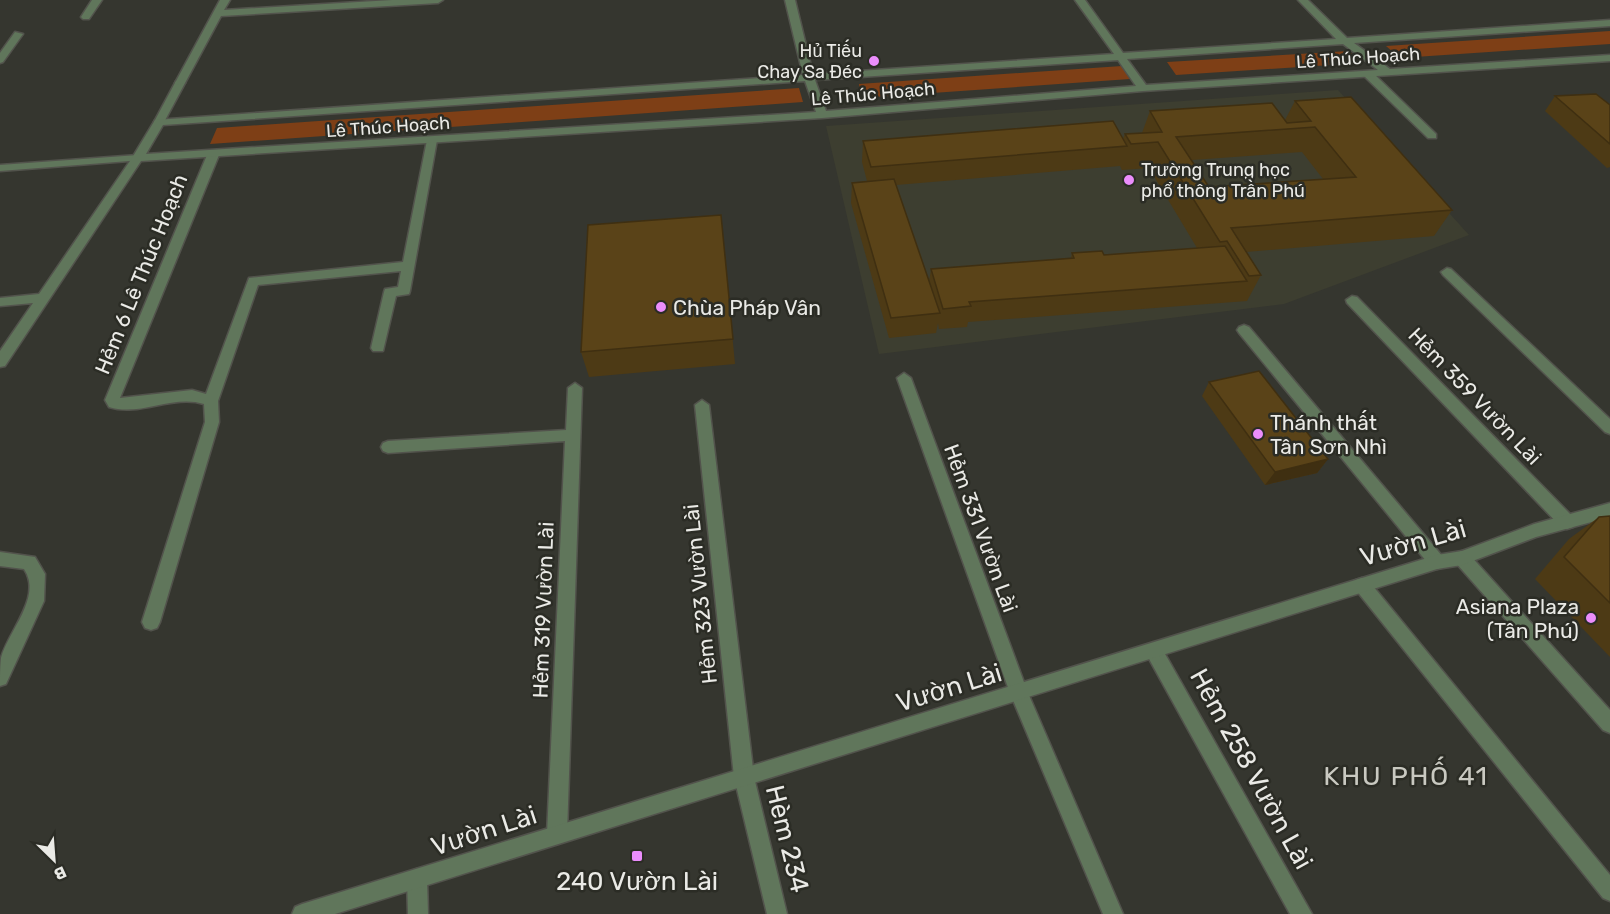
<svg xmlns="http://www.w3.org/2000/svg" width="1610" height="914" font-family="Rubik,sans-serif">
<style>
.built{fill:#3d3e30}
.green{fill:#7e3f16}
.lines{fill:none;stroke-linecap:round;stroke-linejoin:round}
.service-casing{stroke:#52534c;stroke-width:3}
.minor-casing{stroke:#52534c;stroke-width:3}
.tertiary-casing{stroke:#52534c;stroke-width:3}
.service{fill:#60765b;fill-rule:evenodd}
.minor{fill:#60765b;fill-rule:evenodd}
.tertiary{fill:#60765b;fill-rule:evenodd}
.wall{fill:#4d3a15;fill-rule:evenodd}
.shaded-wall{fill:#3f2f11}
.building{fill:#5a4318;stroke:#3f2f11;stroke-width:1.5;fill-rule:evenodd}
.poi-dot{fill:#eb8dfc;stroke:#2b2c25;stroke-width:2}
.labels{text-anchor:middle;dominant-baseline:central;stroke-width:5;stroke-linejoin:round;paint-order:stroke}
.far-poi-label{font-size:18px;fill:#eaeae6;stroke:#2b2c25;text-anchor:end}
.far-street-label{font-size:18px;fill:#eaeae6;stroke:#2b2c25}
.street-label{font-size:21px;fill:#eaeae6;stroke:#2b2c25}
.poi-label{font-size:21px;fill:#eaeae6;stroke:#2b2c25;text-anchor:start}
.near-street-label{font-size:26px;fill:#eaeae6;stroke:#2b2c25}
.near-poi-label{font-size:26px;fill:#eaeae6;stroke:#2b2c25}
.near-neighbourhood-label{font-size:27px;letter-spacing:1.5px;fill:#c9c9c1;stroke:#2b2c25}
</style>
<rect width="100%" height="100%" fill="#35362f"/>
<polygon class="built" points="1338,90 1469,235 1284,304 879,354 826,126"/>
<g class="green">
<polygon points="1610,31 1610,44 1400,58 1386,46"/>
<polygon points="1349,51 1361,63 1176,75 1167,62"/>
<polygon points="1122,66 1130,79 861,98 859,84"/>
<polygon points="799,88 803,102 210,144 217,128"/>
</g>
<g class="lines">
<g class="service-casing">
<g id="service">
<polygon points="15,32 23,34 3,62 0,63 0,53"/>
<polygon points="1364,72 1372,72 1436,134 1436,138 1428,138 1364,76"/>
<polygon points="176,81 185,83 163,124 155,124 154,122"/>
<path d="M432 137 437 140 410 291 409 294 396 296 383 351H373L371 348 384 292 385 289 398 287 401 271 258 285 218 401 219 422 160 622 157 628 151 630 145 628 142 622 205 422 204 404C173 394 140 417 109 407L105 400 207 155 213 152 219 155 120 398 192 390 206 394 249 278 403 262 427 140Z"/>
<polygon points="138,155 142,156 142,160 0,171 0,165"/>
<polygon points="575,383 582,388 567,834 564,841 557,844 550,841 547,834 565,441 388,453 383,451 381,447 383,443 388,441 566,430 568,388"/>
<polygon points="1462,551 1468,553 1610,710 1610,733 1603,730 1456,563 1454,558 1456,553"/>
</g>
</g>
<g class="minor-casing">
<g id="minor">
<polygon points="92,0 102,0 89,19 83,19 81,17"/>
<polygon points="220,0 230,0 224,10 392,0 443,0 438,3 221,16 185,83 176,85 175,83"/>
<path d="M785 0H795L813 74 1114 54 1075 0H1085L1123 53 1336 39 1298 0H1308L1347 38 1610 20V26L1354 43 1390 69 1610 55V61L1143 91 822 118 141 161 5 366 0 367V351L33 303 0 306V298L39 294 132 158 155 120 803 75ZM1343 44 1378 70 1146 85 1127 59ZM1118 60 1136 86 826 111 815 80ZM805 81 816 112 146 154 163 125Z"/>
<polygon points="1447,268 1451,269 1610,419 1610,434 1605,432 1443,275 1441,272"/>
<polygon points="1352,296 1357,297 1573,517 1575,522 1573,527 1567,529 1561,527 1347,303 1346,300"/>
<polygon points="1244,325 1249,327 1443,557 1445,562 1443,567 1437,569 1431,567 1239,333 1237,330 1239,327"/>
<polygon points="904,373 911,378 1028,693 1123,914 1103,914 1010,693 897,378"/>
<polygon points="702,400 709,405 754,777 787,914 767,914 734,777 695,405"/>
<path d="M0 552 35 557 45 574 44 601 6 684 0 686C0 678 0 666 1 658 8 631 43 597 24 569L0 566Z"/>
<polygon points="1362,578 1368,580 1610,875 1610,901 1603,898 1356,590 1354,585 1356,580"/>
<polygon points="1154,643 1160,645 1312,914 1290,914 1148,657 1145,651 1148,645"/>
<polygon points="417,869 424,872 427,879 428,914 408,914 407,879 410,872"/>
</g>
</g>
<g class="tertiary-casing">
<polygon id="tertiary" points="1610,503 1610,517 1536,537 1462,565 1437,569 335,914 292,914 295,907 302,904 1362,578 1437,555 1462,551 1534,524"/>
</g>
<use href="#service" class="service"/>
<use href="#minor" class="minor"/>
<use href="#tertiary" class="tertiary"/>
</g>
<g class="wall">
<polygon points="1555,96 1610,105 1610,167 1607,168 1545,111"/>
<path d="M1295 101 1452 210 1434 236 1246 252 1261 275 1247 301 968 322 967 327 939 329 938 323 936 333 889 338 851 203 852 183 867 181 862 162 863 141 1123 139 1125 134 1142 133 1150 111 1285 120ZM1302 152 1323 179 1209 187 1192 160ZM1120 166 1122 170 1149 168 1197 248 1104 255 1072 253 1071 258 931 269 929 282 896 185Z"/>
<polygon points="721,215 735,364 589,377 581,352"/>
<polygon points="1209,382 1328,459 1317,473 1265,485 1202,396"/>
<polygon points="1610,516 1610,657 1535,579 1569,539 1599,517"/>
</g>
<polygon class="shaded-wall" points="1328,459 1317,473 1265,485 1275,472"/>
<g class="building">
<polygon points="1596,94 1610,105 1610,144 1555,96"/>
<path d="M1351 97 1452 210 1231 228 1261 275 1249 276 1227 241 1220 242 1158 142 1131 144 1125 134 1162 132 1150 111 1272 103 1287 123 1311 121 1295 101ZM1315 127 1356 177 1209 187 1176 137Z"/>
<polygon points="1113,121 1127,146 871,167 863,141"/>
<polygon points="894,179 940,313 891,318 852,183"/>
<polygon points="721,215 733,339 581,352 588,225"/>
<polygon points="1225,246 1247,281 969,302 971,306 943,309 931,269 1074,258 1072,253 1102,251 1104,255"/>
<polygon points="1259,371 1328,459 1275,472 1209,382"/>
<polygon points="1610,516 1610,603 1564,557 1599,517"/>
</g>
<g class="poi-dot">
<circle cx="874" cy="61" r="6"/>
<circle cx="1129" cy="180" r="6"/>
<circle cx="661" cy="307" r="6"/>
<circle cx="1258" cy="434" r="6"/>
<circle cx="1591" cy="618" r="6"/>
<rect x="631" y="850" width="12" height="12" rx="3"/>
</g>
<g class="labels">
<g class="far-poi-label">
<text x="862" y="51">Hủ Tiếu<tspan x="862" dy="21">Chay Sa Đéc</tspan></text>
<text x="1141" y="170" text-anchor="start">Trường Trung học<tspan x="1141" dy="21">phổ thông Trần Phú</tspan></text>
</g>
<g class="far-street-label">
<text transform="translate(1358 58) rotate(-4)">Lê Thúc Hoạch</text>
<text transform="translate(873 94) rotate(-5)">Lê Thúc Hoạch</text>
<text transform="translate(388 127) rotate(-4)">Lê Thúc Hoạch</text>
</g>
<g class="street-label">
<text transform="translate(141 274) rotate(-68)">Hẻm 6 Lê Thúc Hoạch</text>
<text transform="translate(1475 396) rotate(46)">Hẻm 359 Vườn Lài</text>
<text transform="translate(981 528) rotate(70)">Hẻm 331 Vườn Lài</text>
<text transform="translate(700 594) rotate(-96)">Hẻm 323 Vườn Lài</text>
<text transform="translate(543 610) rotate(-88)">Hẻm 319 Vườn Lài</text>
</g>
<g class="poi-label">
<text x="673" y="307">Chùa Pháp Vân</text>
<text x="1270" y="422">Thánh thất<tspan x="1270" dy="24">Tân Sơn Nhì</tspan></text>
<text x="1579" y="606" text-anchor="end">Asiana Plaza<tspan x="1579" dy="24">(Tân Phú)</tspan></text>
</g>
<g class="near-street-label">
<text transform="translate(1413 543) rotate(-16)">Vườn Lài</text>
<text transform="translate(949 688) rotate(-17)">Vườn Lài</text>
<text transform="translate(1251 769) rotate(61)">Hẻm 258 Vườn Lài</text>
<text transform="translate(484 831) rotate(-18)">Vườn Lài</text>
<text transform="translate(787 839) rotate(76)">Hèm 234</text>
</g>
<g class="near-poi-label">
<text x="637" y="881">240 Vườn Lài</text>
</g>
<g class="near-neighbourhood-label">
<text x="1406" y="776">KHU PHỐ 41</text>
</g>
</g>
<g transform="translate(54 860) rotate(155)" stroke="#2b2c25" stroke-width="4.5" paint-order="stroke">
<path d="M0-4.5L10 22L0 15L-10 22Z" fill="#eaeae6"/>
<text y="-9" font-size="16" font-weight="bold" text-anchor="middle" fill="#eaeae6">B</text>
</g>
</svg>
